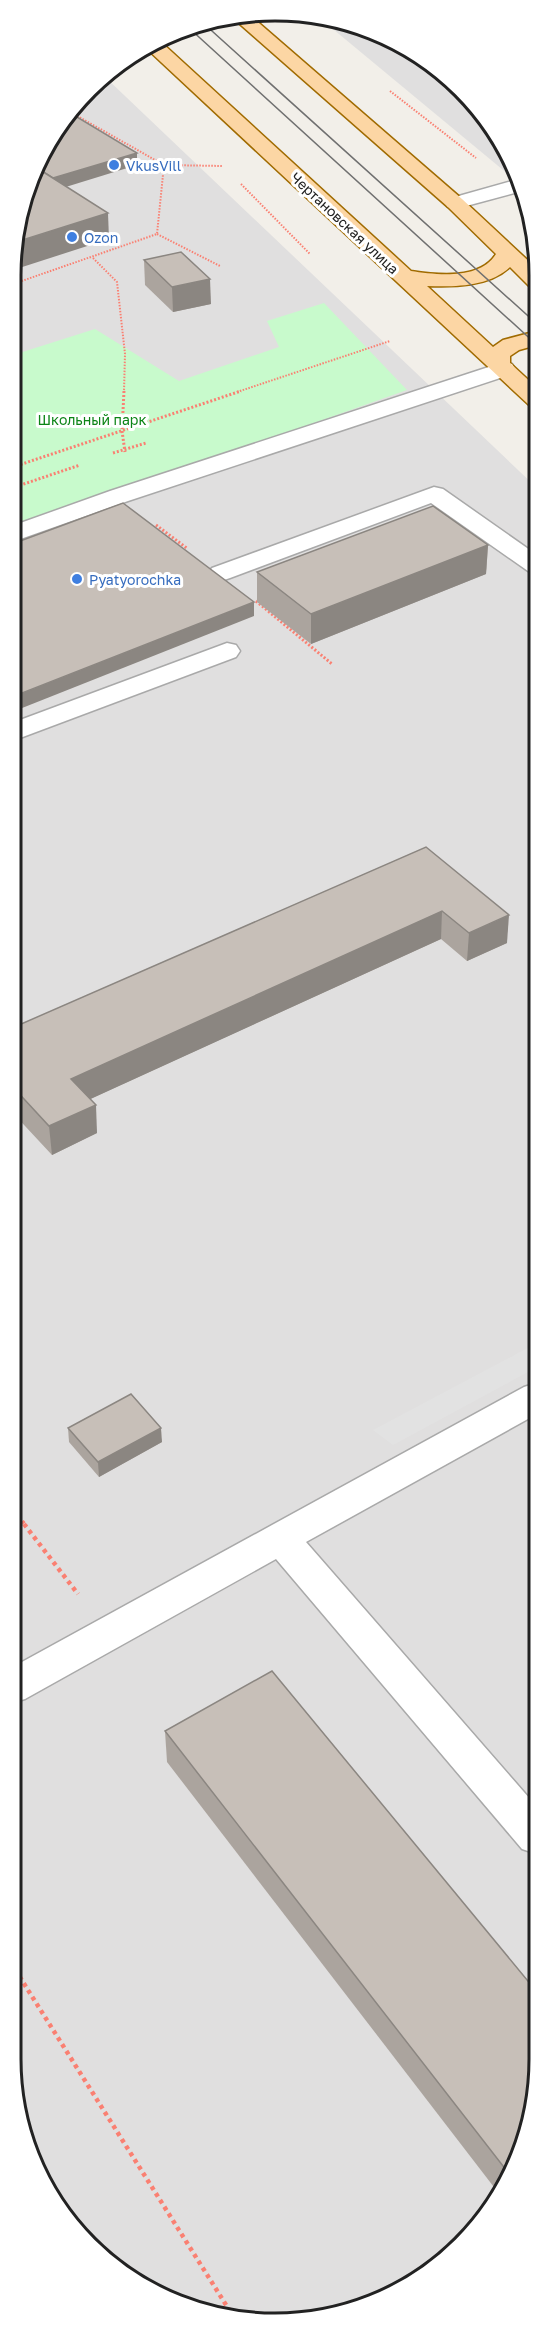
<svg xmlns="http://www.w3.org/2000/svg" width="550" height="2334" font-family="'Golos Text',sans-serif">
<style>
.residential{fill:#e0dfdf}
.park{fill:#c8facc}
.parking{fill:#e2e2e2}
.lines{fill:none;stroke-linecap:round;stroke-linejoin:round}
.minor-casing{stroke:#a9a9a9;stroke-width:3}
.major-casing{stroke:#a06b00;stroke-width:3}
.path-far3{stroke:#fa8072;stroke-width:2;stroke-dasharray:1.5 1.5;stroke-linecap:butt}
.path-far2{stroke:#fa8072;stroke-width:3;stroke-dasharray:2 2;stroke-linecap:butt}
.path-far1{stroke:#fa8072;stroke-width:4;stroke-dasharray:3 3;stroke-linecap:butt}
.path{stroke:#fa8072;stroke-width:4.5;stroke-dasharray:4 4;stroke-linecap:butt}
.minor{fill:#fff;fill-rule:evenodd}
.major{fill:#fcd6a4;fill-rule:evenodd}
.tram{stroke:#707070;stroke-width:1.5}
.wall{fill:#aba49e}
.shaded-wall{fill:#8b8681}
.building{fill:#c7bfb8;stroke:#8b8681;stroke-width:1.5}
.shop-dot{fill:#3f7fe0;stroke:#fff;stroke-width:2}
.labels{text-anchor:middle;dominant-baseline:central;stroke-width:6;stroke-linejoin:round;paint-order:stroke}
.far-shop-label{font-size:14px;fill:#366cbe;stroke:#fff;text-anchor:start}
.far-street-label{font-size:14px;fill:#222;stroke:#fff}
.far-park-label{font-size:14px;fill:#0c8416;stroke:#fff}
.rim{fill:none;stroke:#222;stroke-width:3}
</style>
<rect width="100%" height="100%" fill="#f2efe9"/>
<g class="residential">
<polygon points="316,15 392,38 462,88 512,158 520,184"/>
<polygon points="104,76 537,488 537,2094 504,2191 436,2269 344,2314 257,2323 158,2296 76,2234 31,2160 11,2059 13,240 46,142"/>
</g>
<polygon class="park" points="324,303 407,390 12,530 13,355 95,329 179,381 279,347 267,321"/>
<polygon class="parking" points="537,1343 537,1367 393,1445 373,1430"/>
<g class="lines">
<g class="minor-casing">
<g id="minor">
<polygon points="519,179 522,191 455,209 448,207 445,203 448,199"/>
<polygon points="504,362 512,364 515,369 512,374 128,501 12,542 12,526 110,491"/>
<polygon points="434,487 443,489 537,555 537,574 528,571 431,503 230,578 221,581 212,578 208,573 212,568"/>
<polygon points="227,643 236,645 240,651 236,657 12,741 12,723"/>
<polygon points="537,1383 537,1414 306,1542 537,1807 537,1854 522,1849 276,1559 25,1699 11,1703 11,1668 524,1387"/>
</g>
</g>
<g class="major-casing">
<path id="major" d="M252 17 462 199 537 269V288L529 286 510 267C489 287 454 287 427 286L493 347 503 340 537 331V345L519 350 510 356V363L537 388V407L529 405 147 49 161 42 411 271C437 275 480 280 496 254L448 207 233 18Z"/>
</g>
<g class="path-far3">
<polyline points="390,91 476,158"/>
<polyline points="72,113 164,165 223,166"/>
<polyline points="241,184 310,254"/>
<polyline points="157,234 220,266"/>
<polyline points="93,258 117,282 125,354 124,392"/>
<polyline points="13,284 157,234 164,165"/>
<polyline points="237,392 390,341"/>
</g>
<g class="path-far2">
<polyline points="124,391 122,431 125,452"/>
<polyline points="113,453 146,443"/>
<polyline points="13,467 241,391"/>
<polyline points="12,488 80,465"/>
<polyline points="156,525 188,549"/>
<polyline points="256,601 332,664"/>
</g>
<polyline class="path-far1" points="11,1507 26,1526"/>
<g class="path">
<polyline points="24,1524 78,1594"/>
<polyline points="11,1963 233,2316"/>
</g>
<use href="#minor" class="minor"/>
<use href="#major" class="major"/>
<g class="tram">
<polyline points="202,22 537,324"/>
<polyline points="189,28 537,345"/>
</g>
</g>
<g class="wall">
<polygon points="144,260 211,304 173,312 145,285"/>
<polygon points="488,545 486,574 311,644 257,602 257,572"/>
<polygon points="426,847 507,943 467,961 441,939 90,1099 97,1133 52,1155 12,1112 12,1028"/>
<polygon points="68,1428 162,1442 99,1477 69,1442"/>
<polygon points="165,1731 537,2094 504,2191 500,2195 167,1762"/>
</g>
<g class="shaded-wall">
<polygon points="137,153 137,165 43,194 42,181"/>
<polygon points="108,213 109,239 13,270 13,243"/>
<polygon points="210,279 211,304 173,312 172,287"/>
<polygon points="488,545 486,574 311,644 311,614"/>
<polygon points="254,602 254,616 12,712 12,697"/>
<polygon points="442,911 441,939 73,1107 71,1079"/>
<polygon points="509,915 507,943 467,961 469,933"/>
<polygon points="96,1105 97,1133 52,1155 49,1126"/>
<polygon points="161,1428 162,1442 99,1477 98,1462"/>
</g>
<g class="building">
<polygon points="72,114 137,153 53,178 37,168 46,142"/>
<polygon points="37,168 108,213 13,243 13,240"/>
<polygon points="181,252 210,279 172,287 144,260"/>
<polygon points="123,503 254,602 12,697 12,544"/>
<polygon points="433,506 488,545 311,614 257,572"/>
<polygon points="426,847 509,915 469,933 442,911 71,1079 96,1105 49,1126 12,1086 12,1028"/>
<polygon points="131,1394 161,1428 98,1462 68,1428"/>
<polygon points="272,1671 537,1992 537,2094 510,2175 165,1731"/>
</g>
<g class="shop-dot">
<circle cx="114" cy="165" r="6"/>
<circle cx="72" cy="237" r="6"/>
<circle cx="77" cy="579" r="6"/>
</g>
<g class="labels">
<g class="far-shop-label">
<text x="126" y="165">VkusVill</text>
<text x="84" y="237">Ozon</text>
<text x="89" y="579">Pyatyorochka</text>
</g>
<g class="far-street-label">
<text transform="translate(345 223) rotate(43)">Чертановская улица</text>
</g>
<g class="far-park-label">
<text x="92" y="419">Школьный парк</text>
</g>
</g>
<path d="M0 0H550V2334H0ZM275 21H275A254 254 0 0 1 529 275V2059A254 254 0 0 1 275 2313H275A254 254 0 0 1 21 2059V275A254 254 0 0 1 275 21Z" fill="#fff" fill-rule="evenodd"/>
<path class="rim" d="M275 21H275A254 254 0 0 1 529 275V2059A254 254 0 0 1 275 2313H275A254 254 0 0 1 21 2059V275A254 254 0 0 1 275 21Z"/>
</svg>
